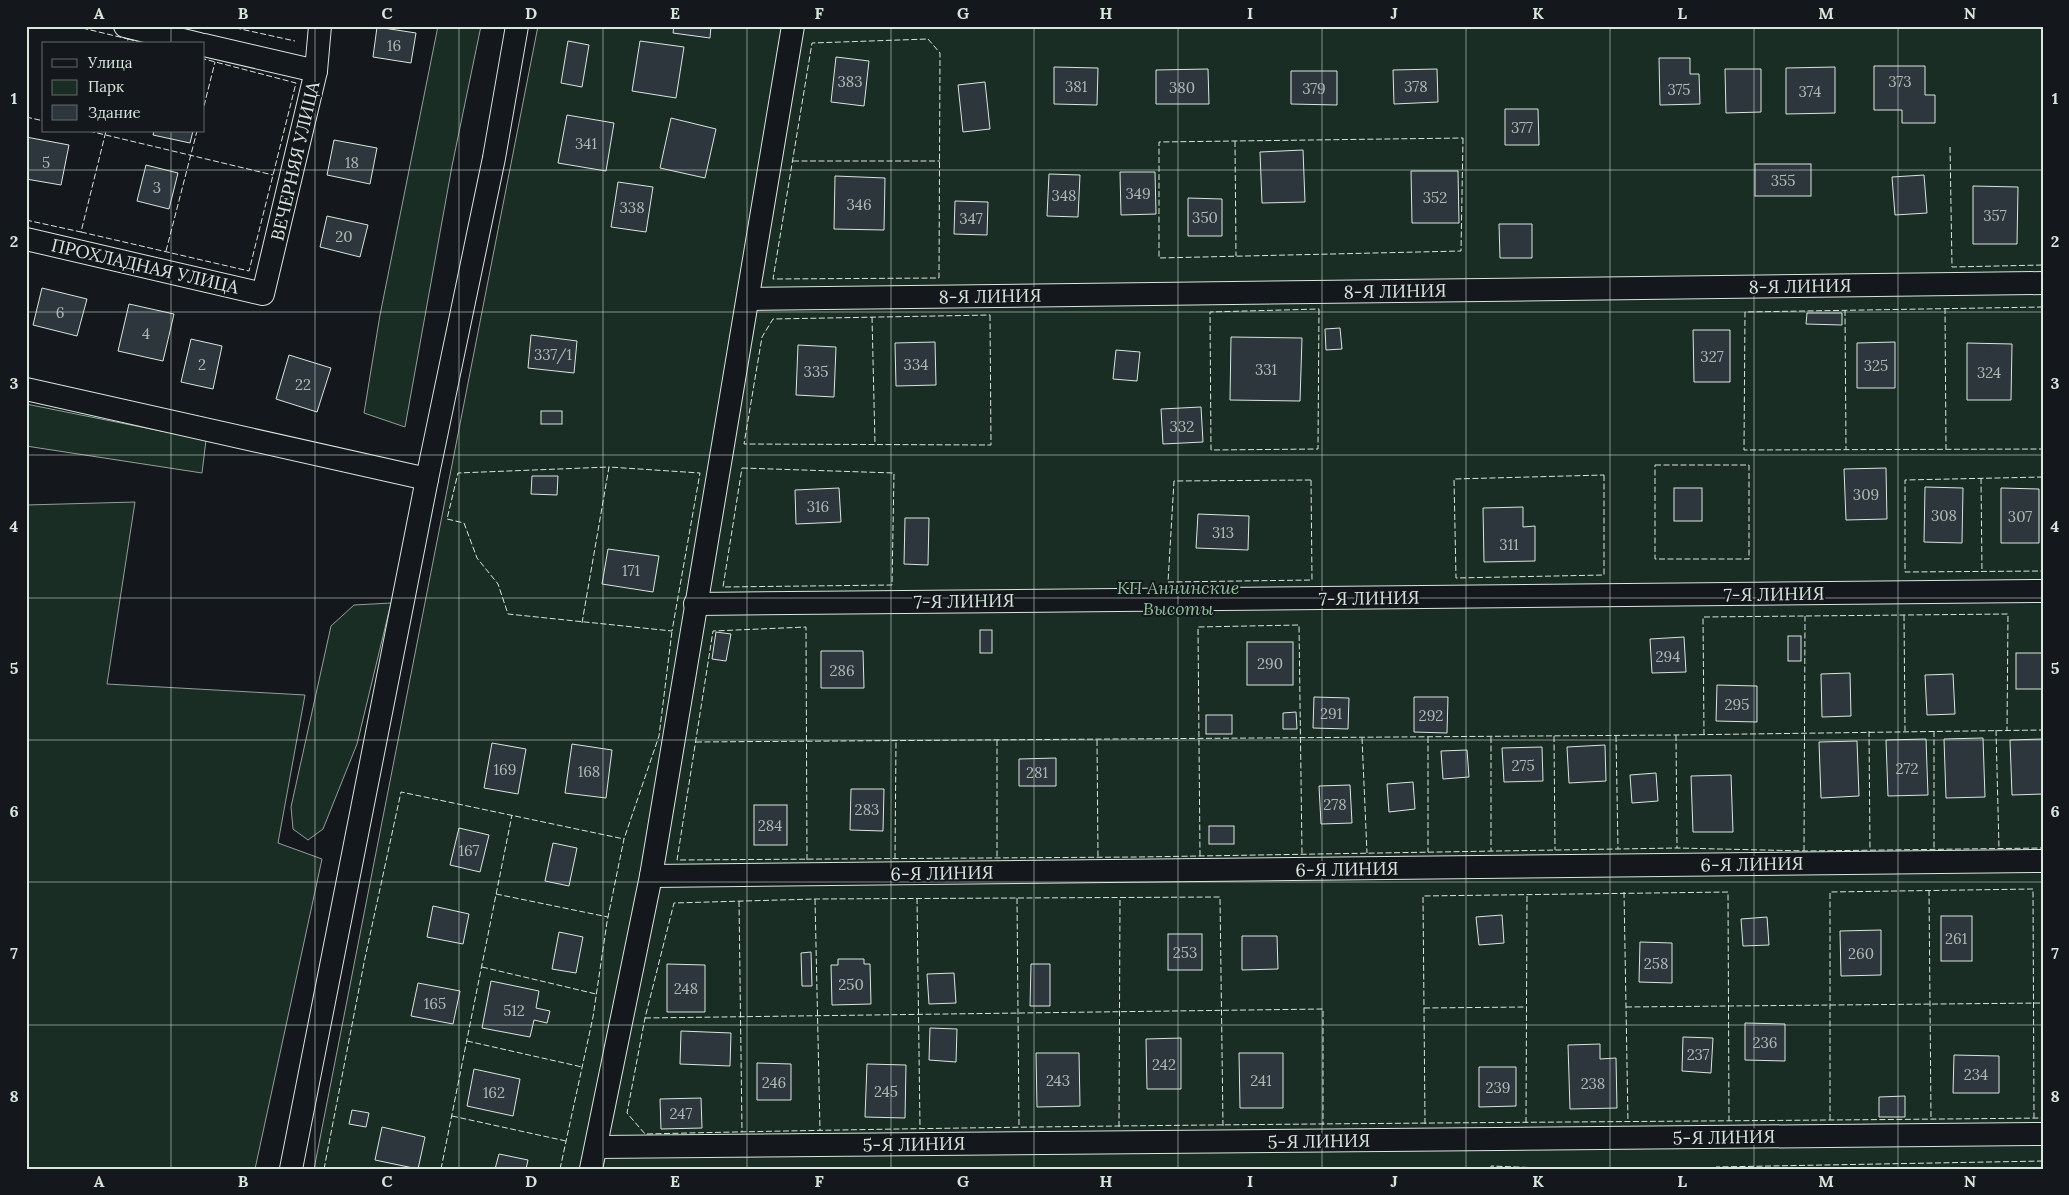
<svg xmlns="http://www.w3.org/2000/svg" width="2069" height="1195" font-family="Lora,serif">
<style>
.green{fill:#1a2d24;stroke:#939e99}
.building{fill:#2c363c;stroke:#d8e6dc}
.lines{fill:none;stroke-linecap:round;stroke-linejoin:round}
.minor-casing{stroke:#d8e6dc;stroke-width:24}
.minor{stroke:#14181c;stroke-width:22}
.fence{stroke:#d8e6dc;stroke-width:1;stroke-dasharray:6 2.5;stroke-linecap:butt}
.grid{fill:none;stroke:#d8e6dc;stroke-width:1;stroke-opacity:0.55}
.labels{text-anchor:middle;dominant-baseline:central;stroke-width:4;stroke-linejoin:round;paint-order:stroke}
.number-label{font-size:15px;fill:#adbab4}
.street-label{font-size:18px;fill:#d8e6dc;stroke:#14181c}
.park-label{font-size:18px;font-style:italic;fill:#8ac095;stroke:#14181c}
.neatline{fill:none;stroke:#d8e6dc;stroke-width:2}
.grid-label{font-size:16px;text-anchor:middle;font-weight:bold;fill:#d8e6dc}
</style>
<rect width="100%" height="100%" fill="#14181c"/>
<g class="green">
<polygon points="438,26 481,26 452,166 405,427 364,413 380,315"/>
<polygon points="538,26 2043,26 2043,1169 314,1169"/>
<polygon points="26,404 206,440 202,473 26,446"/>
<polygon points="135,502 107,684 305,695 278,843 322,859 255,1169 26,1169 26,505"/>
<polygon points="391,603 357,744 323,829 308,840 293,829 291,807 331,626 354,605"/>
</g>
<g class="building">
<polygon points="674,26 711,26 710,38 673,33"/>
<polygon points="377,27 416,33 411,63 373,57"/>
<polygon points="568,41 589,45 582,87 561,83"/>
<polygon points="640,41 684,47 676,98 632,91"/>
<polygon points="836,57 869,61 864,106 831,102"/>
<polygon points="1659,58 1690,58 1690,74 1699,74 1700,104 1660,105"/>
<polygon points="1874,66 1925,66 1925,95 1935,95 1935,123 1902,123 1902,110 1874,110"/>
<polygon points="1054,67 1098,68 1097,105 1054,104"/>
<polygon points="1835,67 1835,113 1786,114 1786,68"/>
<polygon points="1208,69 1209,104 1156,104 1156,70"/>
<polygon points="1437,69 1438,102 1394,104 1393,70"/>
<polygon points="1725,69 1761,69 1761,112 1726,113"/>
<polygon points="1291,71 1337,71 1337,105 1291,104"/>
<polygon points="985,82 990,129 963,132 958,85"/>
<polygon points="1505,109 1538,109 1539,145 1505,145"/>
<polygon points="567,115 614,123 606,171 558,163"/>
<polygon points="671,118 716,129 705,178 660,168"/>
<polygon points="154,131 193,131 190,143 153,135"/>
<polygon points="26,137 69,145 61,185 26,179"/>
<polygon points="334,140 377,148 370,184 327,175"/>
<polygon points="1303,150 1305,202 1262,203 1260,152"/>
<rect x="1755" y="164" width="56" height="32"/>
<polygon points="146,165 178,173 169,209 137,201"/>
<polygon points="1411,171 1458,171 1459,223 1412,223"/>
<polygon points="1120,172 1155,172 1156,214 1121,215"/>
<polygon points="1049,174 1080,175 1078,217 1047,216"/>
<polygon points="1924,175 1927,213 1895,215 1892,177"/>
<polygon points="835,176 885,178 884,230 834,229"/>
<polygon points="618,182 653,187 646,232 611,227"/>
<polygon points="1973,186 2018,187 2017,244 1973,244"/>
<polygon points="1188,198 1222,199 1222,236 1188,236"/>
<polygon points="955,201 988,202 987,235 954,234"/>
<polygon points="327,216 368,225 360,257 320,247"/>
<polygon points="1499,224 1532,224 1532,258 1500,258"/>
<polygon points="42,288 87,299 77,336 33,325"/>
<polygon points="129,304 174,314 163,361 118,351"/>
<polygon points="1807,313 1842,313 1842,325 1806,324"/>
<polygon points="1340,328 1342,349 1326,350 1325,329"/>
<polygon points="1693,330 1730,330 1730,382 1694,382"/>
<polygon points="531,335 577,341 574,373 528,368"/>
<polygon points="1231,337 1302,338 1300,401 1230,400"/>
<polygon points="191,339 222,346 213,389 181,382"/>
<polygon points="935,342 936,385 896,386 895,343"/>
<polygon points="1895,342 1895,388 1857,388 1857,343"/>
<polygon points="1967,343 2012,344 2011,400 1967,400"/>
<polygon points="798,345 836,347 834,397 796,395"/>
<polygon points="1116,350 1140,352 1137,381 1113,379"/>
<polygon points="289,355 331,368 317,412 276,399"/>
<polygon points="1201,407 1203,442 1163,444 1161,409"/>
<rect x="541" y="411" width="21" height="13"/>
<polygon points="1886,468 1887,519 1846,520 1844,469"/>
<polygon points="532,476 558,476 557,495 531,494"/>
<polygon points="1925,487 1963,488 1962,543 1924,542"/>
<polygon points="839,488 841,522 796,524 795,490"/>
<rect x="1674" y="488" width="28" height="33"/>
<polygon points="2001,488 2039,489 2039,543 2001,543"/>
<polygon points="1523,507 1523,527 1535,526 1535,561 1484,562 1483,508"/>
<polygon points="1198,514 1249,516 1248,550 1196,548"/>
<polygon points="905,518 929,518 928,565 904,564"/>
<polygon points="608,549 659,556 653,592 602,584"/>
<rect x="980" y="630" width="12" height="23"/>
<polygon points="716,632 731,634 726,661 712,659"/>
<rect x="1788" y="636" width="13" height="25"/>
<polygon points="1684,637 1686,672 1652,673 1650,639"/>
<rect x="1247" y="642" width="46" height="43"/>
<polygon points="821,651 863,651 864,688 821,688"/>
<rect x="2016" y="653" width="27" height="36"/>
<polygon points="1850,673 1851,716 1822,717 1821,674"/>
<polygon points="1953,674 1955,714 1927,715 1925,675"/>
<polygon points="1717,685 1757,686 1757,722 1716,721"/>
<polygon points="1314,697 1349,698 1348,729 1313,728"/>
<polygon points="1414,697 1448,697 1447,733 1414,732"/>
<polygon points="1296,712 1297,729 1283,729 1283,713"/>
<rect x="1206" y="715" width="26" height="19"/>
<polygon points="1983,738 1985,797 1946,798 1944,739"/>
<polygon points="1926,739 1928,795 1888,796 1886,740"/>
<polygon points="2043,739 2043,794 2012,795 2010,740"/>
<polygon points="1857,741 1859,796 1821,798 1819,742"/>
<polygon points="492,743 526,749 518,794 484,788"/>
<polygon points="572,744 612,750 606,798 565,793"/>
<polygon points="1605,745 1606,781 1569,783 1567,747"/>
<polygon points="1542,747 1543,781 1504,782 1502,748"/>
<polygon points="1467,750 1469,777 1443,779 1441,751"/>
<polygon points="1056,758 1056,786 1019,786 1019,759"/>
<polygon points="1656,773 1658,801 1632,803 1630,775"/>
<polygon points="1731,775 1733,832 1693,832 1691,776"/>
<polygon points="1413,782 1415,809 1389,812 1387,784"/>
<polygon points="1350,785 1352,823 1321,824 1319,786"/>
<polygon points="851,789 884,789 883,831 850,830"/>
<rect x="754" y="805" width="33" height="40"/>
<rect x="1209" y="826" width="25" height="18"/>
<polygon points="459,828 489,835 480,872 450,865"/>
<polygon points="553,843 577,848 569,886 545,881"/>
<polygon points="433,906 469,914 463,944 427,937"/>
<polygon points="1502,915 1504,943 1479,945 1476,917"/>
<rect x="1941" y="916" width="31" height="45"/>
<polygon points="1767,917 1769,945 1743,946 1741,919"/>
<polygon points="1881,930 1881,975 1841,976 1840,931"/>
<polygon points="559,932 583,937 576,973 552,969"/>
<rect x="1168" y="934" width="34" height="36"/>
<polygon points="1242,936 1277,936 1278,969 1242,970"/>
<polygon points="1640,942 1672,943 1672,983 1639,982"/>
<polygon points="811,952 812,986 802,986 801,953"/>
<polygon points="838,959 864,959 864,964 870,964 871,1004 832,1005 831,965 838,965"/>
<polygon points="667,964 705,965 705,1012 667,1012"/>
<polygon points="1031,964 1050,964 1050,1006 1030,1006"/>
<polygon points="954,973 956,1003 929,1004 927,974"/>
<polygon points="491,981 539,991 536,1008 550,1011 547,1023 534,1020 530,1037 482,1028"/>
<polygon points="418,983 460,991 453,1024 411,1016"/>
<polygon points="1745,1023 1785,1024 1785,1061 1745,1060"/>
<polygon points="930,1028 957,1029 956,1062 929,1060"/>
<polygon points="681,1031 731,1033 730,1066 680,1064"/>
<polygon points="1683,1037 1713,1038 1711,1073 1682,1071"/>
<polygon points="1181,1038 1181,1089 1147,1089 1146,1039"/>
<polygon points="1600,1044 1600,1059 1616,1058 1617,1108 1570,1109 1568,1045"/>
<polygon points="1036,1053 1079,1053 1080,1106 1037,1107"/>
<polygon points="1239,1053 1283,1053 1283,1108 1240,1108"/>
<polygon points="1954,1055 1999,1056 1999,1093 1953,1093"/>
<polygon points="757,1063 791,1064 791,1100 757,1100"/>
<polygon points="867,1064 906,1065 905,1118 865,1117"/>
<polygon points="1479,1067 1516,1067 1516,1106 1479,1107"/>
<polygon points="474,1069 520,1079 513,1116 467,1106"/>
<polygon points="1905,1096 1905,1117 1879,1117 1879,1097"/>
<polygon points="701,1098 702,1128 661,1129 660,1099"/>
<polygon points="352,1110 369,1113 366,1127 349,1124"/>
<polygon points="382,1127 425,1137 418,1169 375,1160"/>
<polygon points="499,1154 528,1160 526,1169 495,1169"/>
</g>
<g class="lines">
<g class="minor-casing">
<g id="minor">
<polyline points="125,26 199,44"/>
<polyline points="204,45 316,71"/>
<polyline points="26,239 263,294 316,71 320,26"/>
<polyline points="748,299 2043,283"/>
<polyline points="26,389 427,479"/>
<polyline points="695,604 2043,591"/>
<polyline points="651,876 2043,861"/>
<polyline points="596,1147 2043,1134"/>
<polyline points="291,1169 427,479 494,158 517,26"/>
<polyline points="591,1169 651,876 793,26"/>
</g>
</g>
<use href="#minor" class="minor"/>
<g class="fence">
<polyline points="74,26 128,39 127,44"/>
<polyline points="227,26 295,41"/>
<polyline points="128,39 147,44"/>
<polygon points="928,39 940,53 939,278 773,279 812,43"/>
<polyline points="204,106 215,62"/>
<polyline points="26,117 44,121"/>
<polyline points="89,131 273,175"/>
<polygon points="1463,138 1461,251 1159,258 1159,142"/>
<polyline points="1235,141 1236,256"/>
<polyline points="1950,147 1952,267 2043,265"/>
<polyline points="793,161 940,161"/>
<polyline points="26,220 81,232 106,131"/>
<polyline points="81,232 249,271 296,83 204,59"/>
<polyline points="166,251 197,131"/>
<polyline points="2043,307 1745,312 1744,450 2043,449"/>
<polyline points="2043,307 2043,318"/>
<polyline points="1945,308 1946,449"/>
<polygon points="1319,309 1318,449 1211,450 1210,312"/>
<polyline points="1845,310 1846,449"/>
<polygon points="990,315 991,445 744,444 762,337 773,319"/>
<polyline points="872,317 875,444"/>
<rect x="1655" y="465" width="94" height="94"/>
<polygon points="742,468 894,473 892,585 723,587"/>
<polygon points="1604,475 1604,575 1456,578 1454,479"/>
<polyline points="2043,477 1905,480 1905,572 2043,571"/>
<polyline points="1981,478 1982,572"/>
<polygon points="1311,480 1312,580 1168,582 1174,481"/>
<polyline points="1904,615 1905,731"/>
<polyline points="582,623 609,467 458,473 447,519 464,523 477,558 498,584 508,614 672,631 700,473 609,467"/>
<polyline points="1996,730 1999,848"/>
<polyline points="1869,731 1870,850"/>
<polyline points="1934,731 1934,849"/>
<polyline points="1676,735 1677,848"/>
<polyline points="1704,735 1703,617 2008,614 2007,731"/>
<polyline points="1554,736 1555,850"/>
<polyline points="1616,736 1618,849"/>
<polyline points="1428,737 1428,852"/>
<polyline points="1491,737 1491,851"/>
<polyline points="1362,738 1367,853"/>
<polyline points="997,740 997,858"/>
<polyline points="1097,740 1098,857"/>
<polyline points="696,742 1676,735 2043,730"/>
<polyline points="1804,851 1805,616"/>
<polyline points="1200,856 1198,627 1299,625 1302,854"/>
<polyline points="895,859 896,741"/>
<polyline points="807,860 806,627 713,631 677,860 1139,857 1677,848 1807,851 2043,848"/>
<polyline points="1929,890 1931,1119"/>
<polyline points="1624,892 1628,1122"/>
<polyline points="496,894 608,917"/>
<polyline points="917,898 920,1128"/>
<polyline points="1017,898 1019,1126"/>
<polyline points="815,899 820,1130"/>
<polyline points="739,901 742,1132"/>
<polyline points="482,967 596,994"/>
<polyline points="1626,1007 2043,1003"/>
<polyline points="1424,1008 1527,1007"/>
<polyline points="645,1018 1323,1009 1323,1125"/>
<polyline points="467,1041 582,1067"/>
<polyline points="452,1116 566,1141"/>
<polyline points="1830,1120 1830,892 2033,889 2034,1118"/>
<polyline points="1526,1123 1527,894"/>
<polyline points="1425,1124 1423,896 1728,892 1729,1121"/>
<path d="M1223 1126 1220 897 815 899 674 903 645 1018 627 1113 645 1134C1111 1123 1577 1123 2043 1118"/>
<polyline points="1119,1127 1120,898"/>
<polyline points="324,1169 365,958 401,792 624,839"/>
<polyline points="441,1169 512,815"/>
<polyline points="560,1169 593,1017 607,922 624,839 659,736 672,631"/>
<polyline points="1491,1169 1491,1166 1566,1169"/>
<polyline points="1716,1169 1716,1167 2043,1161"/>
</g>
</g>
<path class="grid" d="M171 26V44M315 26V1169M459 26V1169M603 26V1169M747 26V1169M891 26V1169M1034 26V1169M1178 26V1169M1322 26V1169M1466 26V1169M1610 26V1169M1754 26V1169M1898 26V1169M171 131V1169M26 170H2043M26 312H2043M26 455H2043M26 598H2043M26 740H2043M26 882H2043M26 1025H2043"/>
<g class="labels">
<g class="number-label">
<text x="394" y="45">16</text>
<text x="850" y="81">383</text>
<text x="1900" y="81">373</text>
<text x="1076" y="86">381</text>
<text x="1416" y="86">378</text>
<text x="1182" y="87">380</text>
<text x="1314" y="88">379</text>
<text x="1679" y="89">375</text>
<text x="1810" y="91">374</text>
<text x="1522" y="127">377</text>
<text x="586" y="143">341</text>
<text x="46" y="162">5</text>
<text x="352" y="162">18</text>
<text x="1783" y="180">355</text>
<text x="157" y="187">3</text>
<text x="1138" y="193">349</text>
<text x="1064" y="195">348</text>
<text x="1435" y="197">352</text>
<text x="859" y="204">346</text>
<text x="632" y="207">338</text>
<text x="1995" y="215">357</text>
<text x="1205" y="217">350</text>
<text x="971" y="218">347</text>
<text x="344" y="236">20</text>
<text x="60" y="312">6</text>
<text x="146" y="333">4</text>
<text x="553" y="354">337/1</text>
<text x="1712" y="356">327</text>
<text x="202" y="364">2</text>
<text x="916" y="364">334</text>
<text x="1876" y="365">325</text>
<text x="1266" y="369">331</text>
<text x="816" y="371">335</text>
<text x="1989" y="372">324</text>
<text x="303" y="384">22</text>
<text x="1182" y="426">332</text>
<text x="1866" y="494">309</text>
<text x="818" y="506">316</text>
<text x="1944" y="515">308</text>
<text x="2020" y="516">307</text>
<text x="1223" y="532">313</text>
<text x="1509" y="544">311</text>
<text x="631" y="570">171</text>
<text x="1668" y="656">294</text>
<text x="1270" y="663">290</text>
<text x="842" y="670">286</text>
<text x="1737" y="704">295</text>
<text x="1331" y="713">291</text>
<text x="1431" y="715">292</text>
<text x="1523" y="765">275</text>
<text x="1907" y="768">272</text>
<text x="505" y="769">169</text>
<text x="589" y="771">168</text>
<text x="1037" y="772">281</text>
<text x="1335" y="804">278</text>
<text x="867" y="809">283</text>
<text x="770" y="825">284</text>
<text x="469" y="850">167</text>
<text x="1956" y="938">261</text>
<text x="1185" y="952">253</text>
<text x="1861" y="953">260</text>
<text x="1656" y="963">258</text>
<text x="851" y="984">250</text>
<text x="686" y="988">248</text>
<text x="435" y="1003">165</text>
<text x="514" y="1010">512</text>
<text x="1765" y="1042">236</text>
<text x="1698" y="1054">237</text>
<text x="1164" y="1064">242</text>
<text x="1976" y="1074">234</text>
<text x="1058" y="1080">243</text>
<text x="1261" y="1080">241</text>
<text x="774" y="1082">246</text>
<text x="1593" y="1083">238</text>
<text x="1498" y="1087">239</text>
<text x="886" y="1091">245</text>
<text x="494" y="1092">162</text>
<text x="681" y="1113">247</text>
</g>
<g class="street-label">
<text transform="translate(295 161) rotate(-77)">ВЕЧЕРНЯЯ УЛИЦА</text>
<text transform="translate(145 266) rotate(13)">ПРОХЛАДНАЯ УЛИЦА</text>
<text transform="translate(1800 286) rotate(-1)">8-Я ЛИНИЯ</text>
<text transform="translate(1395 291) rotate(-1)">8-Я ЛИНИЯ</text>
<text transform="translate(990 296) rotate(-1)">8-Я ЛИНИЯ</text>
<text transform="translate(1774 594) rotate(-1)">7-Я ЛИНИЯ</text>
<text transform="translate(1369 598) rotate(-1)">7-Я ЛИНИЯ</text>
<text transform="translate(964 601) rotate(-1)">7-Я ЛИНИЯ</text>
<text transform="translate(1752 864) rotate(-1)">6-Я ЛИНИЯ</text>
<text transform="translate(1347 869) rotate(-1)">6-Я ЛИНИЯ</text>
<text transform="translate(942 873) rotate(-1)">6-Я ЛИНИЯ</text>
<text transform="translate(1724 1137) rotate(-1)">5-Я ЛИНИЯ</text>
<text transform="translate(1319 1141) rotate(-1)">5-Я ЛИНИЯ</text>
<text transform="translate(914 1144) rotate(-1)">5-Я ЛИНИЯ</text>
</g>
<g class="park-label">
<text x="1178" y="587">КП Аннинские<tspan x="1178" dy="21">Высоты</tspan></text>
</g>
</g>
<rect width="2069" height="1195" fill="none" stroke="#14181c" stroke-width="55"/>
<rect x="42" y="42" width="162" height="90" fill="#14181c" stroke="#626a69"/>
<rect x="52" y="59" width="25" height="8" fill="#14181c" stroke="#626a69"/>
<text x="88" y="68" font-size="15" fill="#d8e6dc">Улица</text>
<rect x="52" y="80" width="25" height="15" fill="#1a2d24" stroke="#626a69"/>
<text x="88" y="92" font-size="15" fill="#d8e6dc">Парк</text>
<rect x="52" y="105" width="25" height="15" fill="#2c363c" stroke="#626a69"/>
<text x="88" y="118" font-size="15" fill="#d8e6dc">Здание</text>
<rect x="28" y="28" width="2014" height="1140" class="neatline"/>
<g class="grid-label">
<text x="99" y="19">A</text>
<text x="243" y="19">B</text>
<text x="387" y="19">C</text>
<text x="531" y="19">D</text>
<text x="675" y="19">E</text>
<text x="819" y="19">F</text>
<text x="963" y="19">G</text>
<text x="1106" y="19">H</text>
<text x="1250" y="19">I</text>
<text x="1394" y="19">J</text>
<text x="1538" y="19">K</text>
<text x="1682" y="19">L</text>
<text x="1826" y="19">M</text>
<text x="1970" y="19">N</text>
<text x="14" y="104">1</text>
<text x="2055" y="104">1</text>
<text x="14" y="247">2</text>
<text x="2055" y="247">2</text>
<text x="14" y="389">3</text>
<text x="2055" y="389">3</text>
<text x="14" y="532">4</text>
<text x="2055" y="532">4</text>
<text x="14" y="674">5</text>
<text x="2055" y="674">5</text>
<text x="14" y="817">6</text>
<text x="2055" y="817">6</text>
<text x="14" y="959">7</text>
<text x="2055" y="959">7</text>
<text x="14" y="1102">8</text>
<text x="2055" y="1102">8</text>
<text x="99" y="1187">A</text>
<text x="243" y="1187">B</text>
<text x="387" y="1187">C</text>
<text x="531" y="1187">D</text>
<text x="675" y="1187">E</text>
<text x="819" y="1187">F</text>
<text x="963" y="1187">G</text>
<text x="1106" y="1187">H</text>
<text x="1250" y="1187">I</text>
<text x="1394" y="1187">J</text>
<text x="1538" y="1187">K</text>
<text x="1682" y="1187">L</text>
<text x="1826" y="1187">M</text>
<text x="1970" y="1187">N</text>
</g>
</svg>
